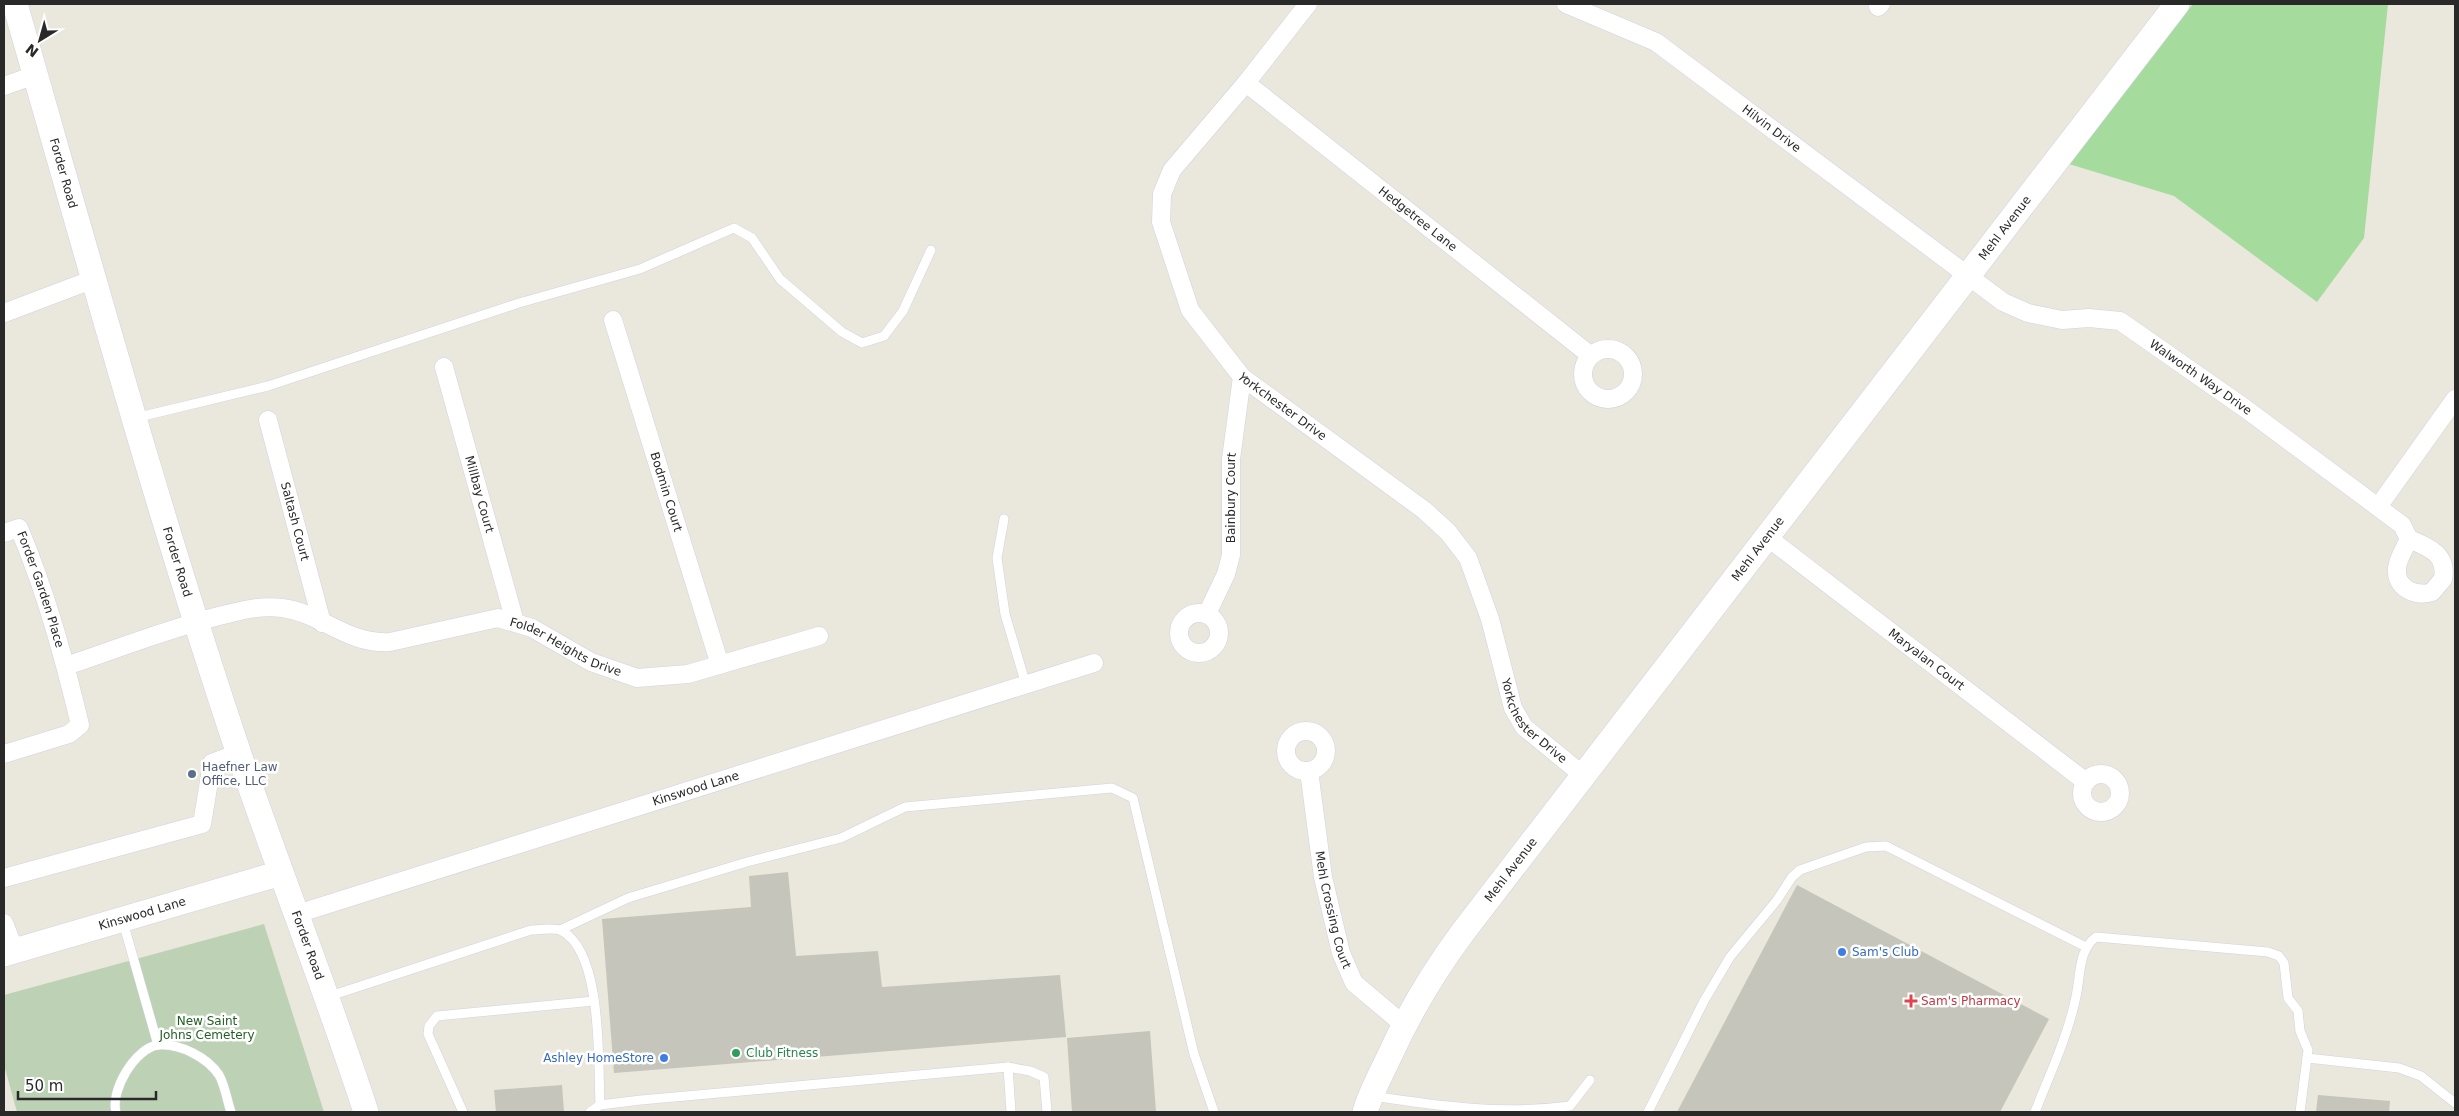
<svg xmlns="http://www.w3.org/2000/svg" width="2459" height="1116" font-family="'DejaVu Sans',sans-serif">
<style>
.green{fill:#a6db9e}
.cemetery{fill:#bdd2b5}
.building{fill:#c6c5bb}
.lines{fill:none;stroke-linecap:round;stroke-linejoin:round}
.lane-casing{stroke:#d2d2e1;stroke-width:10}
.street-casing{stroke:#d2d2e1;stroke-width:19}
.secondary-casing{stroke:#d2d2e1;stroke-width:26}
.lane{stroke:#fff;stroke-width:9}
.street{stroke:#fff;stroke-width:18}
.secondary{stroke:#fff;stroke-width:25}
.service-dot{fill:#5c6f8a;stroke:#fff;stroke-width:2}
.shop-dot{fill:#3f7fe0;stroke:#fff;stroke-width:2}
.health-dot{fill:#e0444e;stroke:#fff;stroke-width:2}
.leisure-dot{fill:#2e9e5b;stroke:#fff;stroke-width:2}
.labels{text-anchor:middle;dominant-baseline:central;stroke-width:5;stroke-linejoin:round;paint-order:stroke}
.street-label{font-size:12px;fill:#292929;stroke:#fff}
.service-label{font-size:12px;fill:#4e5e75;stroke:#fff;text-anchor:start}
.shop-label{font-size:12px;fill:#366cbe;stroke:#fff;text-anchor:start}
.health-label{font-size:12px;fill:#be3a42;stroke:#fff;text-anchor:start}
.park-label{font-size:12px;fill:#215f21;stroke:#fff}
.leisure-label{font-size:12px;fill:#27864d;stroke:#fff;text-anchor:start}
</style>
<rect width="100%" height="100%" fill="#eae7dc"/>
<polygon class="green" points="2193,4 2388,4 2364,238 2317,302 2174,196 2069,164"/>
<polygon class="cemetery" points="264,924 324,1112 17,1112 4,1065 4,995"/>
<g class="building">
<polygon points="788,872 796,956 878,951 882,987 1060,975 1066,1037 614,1073 602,919 751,907 749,876"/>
<polygon points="1797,885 2049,1019 2000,1112 1677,1112"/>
<polygon points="1150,1031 1156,1112 1072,1112 1067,1038"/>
<polygon points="562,1085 564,1112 496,1112 494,1090"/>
<polygon points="2318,1095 2390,1101 2389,1112 2316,1112"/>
</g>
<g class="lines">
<g class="lane-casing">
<g id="lane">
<polyline points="135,418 268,386 519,303 640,269 734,228 752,238 780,279 842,332 862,343 884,336 903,311 931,250"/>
<polyline points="1004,519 997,558 1005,614 1026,685"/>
<polyline points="123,922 158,1045"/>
<polyline points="560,930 628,898 747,862 841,838 905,807 1112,788 1133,798 1194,1054 1214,1112"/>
<path d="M327 997 531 930C540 930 555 927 562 931 603 953 598 1063 600 1105"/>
<polyline points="2307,1058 2399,1068 2421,1076 2455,1103"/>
<polyline points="1008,1067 1011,1112"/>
<path d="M1373 1096C1437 1106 1504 1115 1570 1106L1590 1080"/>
<path d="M116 1112C110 1091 135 1048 158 1045 180 1043 208 1058 219 1075 225 1085 227 1101 231 1112"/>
<polyline points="463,1112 428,1034 429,1026 437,1016 594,1001"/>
<polyline points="590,1112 600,1105 641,1100 1008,1067 1030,1071 1044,1077 1047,1112"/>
<polyline points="1648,1112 1704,1001 1730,957 1777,900 1792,877 1800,870 1866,847 1886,846 2086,947"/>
<path d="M2035 1112C2049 1076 2067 1038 2075 1001 2081 979 2077 951 2096 937L2268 952 2279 956 2284 963 2288 998 2298 1011 2300 1031 2308 1050 2300 1112"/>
</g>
</g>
<g class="street-casing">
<g id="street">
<path id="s1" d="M1308 4 1246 83 1172 170 1162 194 1161 222 1190 310 1242 377 1424 510 1448 532 1468 558 1490 619 1513 708 1524 727 1584 776"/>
<path id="s2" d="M1566 4 1656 42 2003 302 2028 313 2062 320 2089 318 2120 321 2246 409 2402 525 2409 539"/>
<polyline points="1878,7 1881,4"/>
<path id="s3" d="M1246 83 1590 355"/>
<polyline points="4,86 35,75"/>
<polyline points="4,313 94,279"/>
<path id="s4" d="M613 320 720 665"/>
<circle cx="1608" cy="374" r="25"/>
<path id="s5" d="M444 367 515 622"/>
<path id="s6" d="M268 420 322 623"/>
<polyline points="2378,507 2455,399"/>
<path id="s7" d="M4 533 19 528C46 592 64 658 80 725L69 734 4 754"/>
<path id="s8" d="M1767 537 2086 782"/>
<path d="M2409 539C2428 547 2448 554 2443 579L2432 592C2416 597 2395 589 2397 568 2398 558 2405 548 2409 539Z"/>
<circle cx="1199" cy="633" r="20"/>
<path id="s9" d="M1207 614 1226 574 1231 555V459L1242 377"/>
<path id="s10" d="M66 666C117 649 167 629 219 616 240 611 260 605 282 608 322 613 347 645 390 642L498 618 532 628 591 662 637 678 688 674 819 636"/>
<circle cx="1306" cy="751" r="20"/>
<path id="s11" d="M1309 771 1323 877 1341 953 1354 983 1404 1025"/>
<circle cx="2101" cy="793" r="19"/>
<polyline points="4,878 202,824 212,763 239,753"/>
<path id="s12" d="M297 914 1094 663"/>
<polyline points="4,923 15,951"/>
</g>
</g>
<g class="secondary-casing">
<g id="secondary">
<path id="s13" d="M15 4C87 254 156 507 239 754 280 874 327 992 366 1112"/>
<path id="s14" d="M4 954 281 873"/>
<path id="s15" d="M1365 1112C1371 1092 1381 1074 1390 1055 1410 1011 1434 971 1463 932L2177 4"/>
</g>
</g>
<use href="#lane" class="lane"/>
<use href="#street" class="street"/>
<use href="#secondary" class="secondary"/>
</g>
<circle class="service-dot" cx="192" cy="774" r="5"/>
<g class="shop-dot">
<circle cx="1842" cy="952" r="5"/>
<circle cx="664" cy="1058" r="5"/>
</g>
<path class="health-dot" d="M1908.5 993.5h5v5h5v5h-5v5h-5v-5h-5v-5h5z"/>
<circle class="leisure-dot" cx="736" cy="1053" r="5"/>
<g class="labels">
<g class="street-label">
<text stroke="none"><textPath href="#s2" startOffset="242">Hilvin Drive</textPath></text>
<text stroke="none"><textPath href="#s13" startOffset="176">Forder Road</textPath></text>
<text stroke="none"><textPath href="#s3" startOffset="219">Hedgetree Lane</textPath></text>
<text stroke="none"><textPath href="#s15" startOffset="1094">Mehl Avenue</textPath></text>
<text stroke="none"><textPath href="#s2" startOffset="750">Walworth Way Drive</textPath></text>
<text stroke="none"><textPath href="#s1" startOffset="496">Yorkchester Drive</textPath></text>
<text stroke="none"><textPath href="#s4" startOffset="180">Bodmin Court</textPath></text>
<text stroke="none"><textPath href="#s5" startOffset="132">Millbay Court</textPath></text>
<text stroke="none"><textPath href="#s9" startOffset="121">Bainbury Court</textPath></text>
<text stroke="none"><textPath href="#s6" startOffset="105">Saltash Court</textPath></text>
<text stroke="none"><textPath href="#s15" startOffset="689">Mehl Avenue</textPath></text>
<text stroke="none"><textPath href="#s13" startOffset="581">Forder Road</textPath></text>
<text stroke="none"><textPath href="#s7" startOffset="81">Forder Garden Place</textPath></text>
<text stroke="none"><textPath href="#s10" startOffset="524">Folder Heights Drive</textPath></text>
<text stroke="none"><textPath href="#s8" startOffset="201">Maryalan Court</textPath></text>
<text stroke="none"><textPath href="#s1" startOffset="916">Yorkchester Drive</textPath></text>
<text stroke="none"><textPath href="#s12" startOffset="418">Kinswood Lane</textPath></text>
<text stroke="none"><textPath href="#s15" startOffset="284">Mehl Avenue</textPath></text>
<text stroke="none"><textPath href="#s11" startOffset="141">Mehl Crossing Court</textPath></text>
<text stroke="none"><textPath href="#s14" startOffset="144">Kinswood Lane</textPath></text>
<text stroke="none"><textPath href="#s13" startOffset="986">Forder Road</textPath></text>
</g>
<g class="service-label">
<text x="202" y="767">Haefner Law<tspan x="202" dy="14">Office, LLC</tspan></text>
</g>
<g class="shop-label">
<text x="1852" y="952">Sam's Club</text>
<text x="654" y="1058" text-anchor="end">Ashley HomeStore</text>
</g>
<g class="health-label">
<text x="1921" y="1001">Sam's Pharmacy</text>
</g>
<g class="park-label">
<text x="207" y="1021">New Saint<tspan x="207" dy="14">Johns Cemetery</tspan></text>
</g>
<g class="leisure-label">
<text x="746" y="1053">Club Fitness</text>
</g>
</g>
<rect width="2459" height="1116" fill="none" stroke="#292929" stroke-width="10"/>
<g transform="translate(40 40) rotate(217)" stroke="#ffffff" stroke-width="4" paint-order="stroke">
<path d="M0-4L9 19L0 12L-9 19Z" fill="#292929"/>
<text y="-8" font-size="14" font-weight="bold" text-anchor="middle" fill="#292929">N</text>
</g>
<path d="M18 1091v8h138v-8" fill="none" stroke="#292929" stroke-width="2.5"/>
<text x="25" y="1091" font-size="15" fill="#292929" stroke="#ffffff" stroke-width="4" paint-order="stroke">50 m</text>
</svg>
